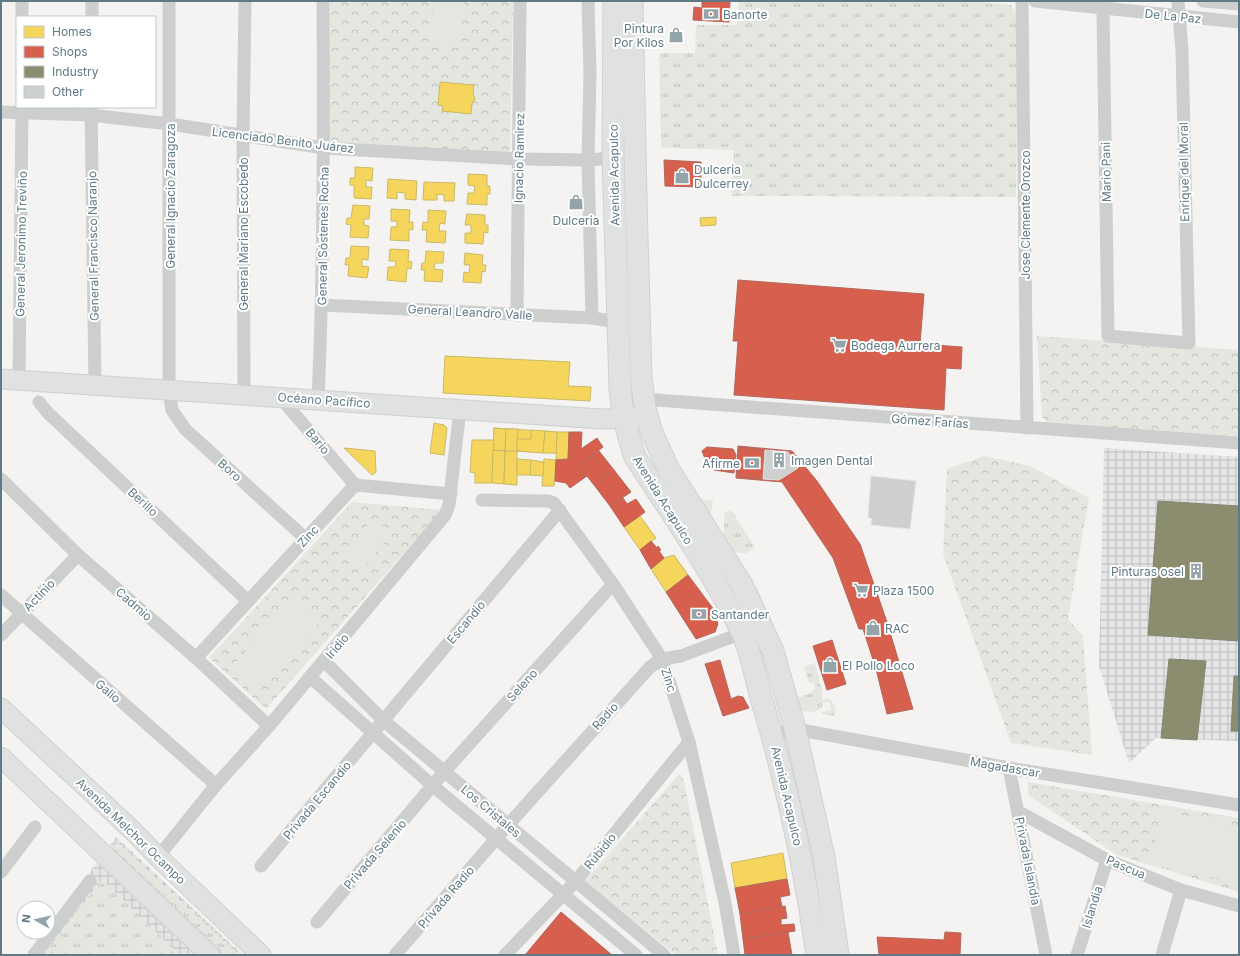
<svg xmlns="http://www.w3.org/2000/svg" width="1240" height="956" font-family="Inter,sans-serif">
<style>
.industrial{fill:url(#industrial-grid)}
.grass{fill:url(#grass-tufts)}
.park{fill:url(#park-crowns)}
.garden{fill:#e4e7df}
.homes{fill:#f6d55c;stroke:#c9ba68}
.shops{fill:#d6604d;stroke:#b3685e}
.industry{fill:#8c8c6e;stroke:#7f8775}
.building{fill:#ced0cf;stroke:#e3e2e1}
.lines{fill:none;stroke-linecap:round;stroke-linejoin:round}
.secondary-casing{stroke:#ced0d1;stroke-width:21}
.primary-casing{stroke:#d0d1d0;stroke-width:23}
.street{stroke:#cdcece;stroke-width:13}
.secondary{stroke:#e0e1e1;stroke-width:19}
.primary{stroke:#e0e1e1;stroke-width:21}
.labels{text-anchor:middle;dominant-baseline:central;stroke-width:4;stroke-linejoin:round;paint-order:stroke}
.poi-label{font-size:12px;fill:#607a85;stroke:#fff;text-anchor:start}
.street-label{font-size:12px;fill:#607a85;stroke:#fff}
</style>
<defs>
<pattern id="industrial-grid" width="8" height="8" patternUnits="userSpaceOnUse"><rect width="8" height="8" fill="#e4e5e4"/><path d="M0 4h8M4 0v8" fill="none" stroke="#bcbfbe"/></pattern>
<pattern id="grass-tufts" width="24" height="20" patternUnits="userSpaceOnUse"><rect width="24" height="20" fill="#e4e7df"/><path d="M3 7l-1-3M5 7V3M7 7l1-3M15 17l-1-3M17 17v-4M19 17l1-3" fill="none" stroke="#bcc0ba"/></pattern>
<pattern id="park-crowns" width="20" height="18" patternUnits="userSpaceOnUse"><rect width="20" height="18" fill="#e4e7df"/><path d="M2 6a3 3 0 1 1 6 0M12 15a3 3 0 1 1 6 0" fill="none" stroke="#bcc0ba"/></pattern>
</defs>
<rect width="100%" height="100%" fill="#f4f3f1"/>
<g class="industrial">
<polygon points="1104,448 1239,457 1239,741 1156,738 1129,763 1099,666"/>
<polygon points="116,837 243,955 28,955"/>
</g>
<g class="grass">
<polygon points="739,1 965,1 1011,5 1018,19 1016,197 731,196 734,150 661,148 659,53 695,53 696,25 737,25"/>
<polygon points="688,497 713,501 709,526"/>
<polygon points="731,510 755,547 747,553 729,552 723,542 725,512"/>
<polygon points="740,564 742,565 758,590 775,632"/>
<polygon points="815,663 822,691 822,700 830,698 836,709 834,716 822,714 821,712 832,710 829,702 823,703 822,708 813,712 799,711 796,698 809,694 815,688 813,683 809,683 804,667"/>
<polygon points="117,842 239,955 226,955 113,847"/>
<polygon points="102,879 175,950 165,955 56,955 48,949"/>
</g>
<g class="park">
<polygon points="330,1 513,1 510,153 330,142"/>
<polygon points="1037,336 1239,350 1239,436 1055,425 1046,422 1042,416"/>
<polygon points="984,456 1030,466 1089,498 1068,619 1083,636 1092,755 1011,743 943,554 947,469"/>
<polygon points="352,502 442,510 266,709 209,658"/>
<polygon points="680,773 684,781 718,955 676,955 585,881"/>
<polygon points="1028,782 1239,818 1239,892 1117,855 1028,795"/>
</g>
<g class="garden">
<polygon points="434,1 464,1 458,46 429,42"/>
<polygon points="374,518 392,534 362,569 343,555"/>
<polygon points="289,599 318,624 257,694 230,670"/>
<polygon points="1160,811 1239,826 1239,882 1151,865"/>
</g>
<g class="homes">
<polygon points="440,82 474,85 473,94 475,99 472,104 471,114 442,111 443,106 438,105"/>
<polygon points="355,167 373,168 372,181 366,180 366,187 372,187 371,199 354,198 354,185 350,185 350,178 355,178"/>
<polygon points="468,174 487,175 487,186 490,186 490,194 487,194 487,205 467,204 468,193 474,193 475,186 468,185"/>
<polygon points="388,179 417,181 416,200 405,199 405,193 397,192 397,199 387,198"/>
<polygon points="424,182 455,183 454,201 444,201 444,195 437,194 437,200 423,200"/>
<polygon points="353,205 370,206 369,219 364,219 364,225 369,226 368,238 350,237 351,225 346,224 347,218 351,218"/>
<polygon points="391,209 410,210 409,222 413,222 413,230 409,229 409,241 390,240 391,227 397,227 397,221 391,221"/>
<polygon points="428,210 446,211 445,224 440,223 439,231 446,231 445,243 426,242 427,230 422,230 423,222 428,223"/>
<polygon points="467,214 485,215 485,225 488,225 488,233 484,232 483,244 465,243 465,233 471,233 471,225 465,225"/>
<polygon points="716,217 716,225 701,226 700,218"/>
<polygon points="351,246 369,247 368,260 362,259 362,266 369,267 367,278 348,276 349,265 345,265 346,258 350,258"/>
<polygon points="390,249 409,250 408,261 412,262 411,269 407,268 406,282 387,280 388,267 395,267 396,261 389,261"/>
<polygon points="426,251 444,252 443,263 435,263 434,269 443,270 442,282 424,281 425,270 421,270 422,263 425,263"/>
<polygon points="465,253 483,255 482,265 486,265 485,272 482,271 481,283 463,282 464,272 469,273 470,265 464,265"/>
<polygon points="445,356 570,362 568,386 591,387 590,401 443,393"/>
<polygon points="434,423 444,425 447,428 444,455 430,453"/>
<polygon points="494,428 557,432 557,453 493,450"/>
<polygon points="494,428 506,429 505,451 493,450"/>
<polygon points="506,429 518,429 517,451 505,451"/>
<polygon points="531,430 545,431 543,453 517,451 517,439 531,439"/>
<polygon points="545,431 557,432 557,453 543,453"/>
<polygon points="557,432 569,432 568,459 556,460"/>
<polygon points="472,440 494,440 492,483 475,483 475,473 470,472"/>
<polygon points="344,448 375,451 376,472 372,475"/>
<polygon points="493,450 505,451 504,484 492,483"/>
<polygon points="505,451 517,451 517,485 504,484"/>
<polygon points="517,459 531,460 530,475 517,475"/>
<polygon points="544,459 556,460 554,486 542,486"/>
<polygon points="531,460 544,462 543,476 530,475"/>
<polygon points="640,516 656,538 640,550 624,527"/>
<polygon points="674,555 688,575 666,592 651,569 664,558"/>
<polygon points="783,853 787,879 735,888 731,863"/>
</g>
<g class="shops">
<polygon points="702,1 730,1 729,22 693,20 694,7 702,8"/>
<polygon points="664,160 701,162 701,187 665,186"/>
<polygon points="738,280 924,294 920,344 962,347 961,369 946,368 944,410 734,395 738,341 733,341"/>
<polygon points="569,432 582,432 581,449 597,438 603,447 579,466 587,476 570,488 566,483 555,481 556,460 568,459"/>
<polygon points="738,446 792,451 817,481 860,544 887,622 913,709 887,714 876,669 863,629 859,629 833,558 782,482 736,478"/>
<polygon points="707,447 733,449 736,455 734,473 714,470 706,461 702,451"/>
<polygon points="740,447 765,450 763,479 738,476"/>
<polygon points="599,451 614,470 594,485 579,466"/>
<polygon points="614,470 631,492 610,506 594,485"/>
<polygon points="623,498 627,504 636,499 645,512 624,527 610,506"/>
<polygon points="651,541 657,548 658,546 661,550 659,551 664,558 651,569 640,550"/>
<polygon points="688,575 712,607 718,624 715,632 696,639 666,592"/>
<polygon points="832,640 846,684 827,690 813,646"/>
<polygon points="720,660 731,699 738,696 743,697 749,708 723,716 705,664"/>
<polygon points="787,879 790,895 780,897 782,907 740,914 735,888"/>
<polygon points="785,906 787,918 781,919 781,925 794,924 795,931 743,939 740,914"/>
<polygon points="561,912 612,955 525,955"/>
<polygon points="788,932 792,955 745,955 743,939"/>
<polygon points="945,932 961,933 960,955 879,955 877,937 944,940"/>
</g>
<g class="industry">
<polygon points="1158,501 1239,506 1239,641 1148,635"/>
<polygon points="1169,659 1206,661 1197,740 1161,738"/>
<polygon points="1234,676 1239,676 1239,731 1231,731"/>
</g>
<g class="building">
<polygon points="765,450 788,452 798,468 779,480 763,479"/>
<polygon points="871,476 916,481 910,529 871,525 872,519 868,517"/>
</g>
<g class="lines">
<g class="secondary-casing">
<g id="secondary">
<polyline points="1,379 601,419 647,418"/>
<polyline points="1,708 132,830 158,857 261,955"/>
<polyline points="1,757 210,955"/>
</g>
</g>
<g class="primary-casing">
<g id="primary">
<path d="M614 1 613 158 620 388C622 412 627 434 635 457 672 514 712 571 742 632 751 652 756 680 762 701 787 785 805 869 817 955"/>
<polyline points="632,1 636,199 641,377 645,408 652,433 669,470 742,585 773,651 795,729 824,857 838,955"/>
</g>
</g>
<g class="street">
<polyline points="22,1 22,17"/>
<polyline points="169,1 169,391 172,410 185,429 306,539"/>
<polyline points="588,1 590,74 588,160 592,318"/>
<polyline points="1022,1 1027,428"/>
<polyline points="1035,1 1239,22"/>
<polyline points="1203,1 1239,4"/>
<polyline points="1103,9 1108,336 1189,343 1182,51 1178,1"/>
<polyline points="92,17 92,1"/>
<polyline points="91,107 95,385"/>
<polyline points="1,112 90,115 170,124 324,148 519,159 588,160 613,158"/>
<polyline points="322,305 592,318 618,322"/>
<polyline points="517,315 520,1"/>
<polyline points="19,380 22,107"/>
<polyline points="244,396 243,136 245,1"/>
<polyline points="280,397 355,485"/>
<path d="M318 400C324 267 324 134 323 1"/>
<polyline points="621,400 643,399 1239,443"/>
<polyline points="39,402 48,413 248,601"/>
<polyline points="1,479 78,555 196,658 269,726"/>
<polyline points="482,500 548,501 554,503 613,584 662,659 689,742 725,903 734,955"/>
<polyline points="1,595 216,785"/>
<polyline points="1,635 78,555"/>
<polyline points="196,658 355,485 451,494"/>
<polyline points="324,661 384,721 664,955"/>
<polyline points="310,677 433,786 636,955"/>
<polyline points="772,735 795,729 1009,768 1239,805"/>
<polyline points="1009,768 1046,955"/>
<polyline points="1019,812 1107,860 1181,890 1239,906"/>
<polyline points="158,857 216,785 269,726 445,515 449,505 460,409"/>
<polyline points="261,866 560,510"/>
<polyline points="1,872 35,827"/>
<polyline points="317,922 444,772 613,584"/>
<polyline points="34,955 90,881"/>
<polyline points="395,955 508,825 650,667 662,659 681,656 742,633"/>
<polyline points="505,955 575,882 689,742"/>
<polyline points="1077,955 1107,860"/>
<polyline points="1162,955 1181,890"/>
</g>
<use href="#secondary" class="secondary"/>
<use href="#primary" class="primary"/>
</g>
<defs>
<g id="bank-bare" transform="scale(1.2)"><path d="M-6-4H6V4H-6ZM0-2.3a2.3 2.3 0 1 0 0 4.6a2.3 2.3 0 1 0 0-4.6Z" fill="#94a4ab" stroke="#fff" stroke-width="2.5" paint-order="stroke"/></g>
<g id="shop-bare" transform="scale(1.2)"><path d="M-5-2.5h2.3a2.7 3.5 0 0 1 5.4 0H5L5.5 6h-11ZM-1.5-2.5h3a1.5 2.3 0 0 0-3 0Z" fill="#94a4ab" stroke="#fff" stroke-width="2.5" paint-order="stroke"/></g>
<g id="supermarket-bare" transform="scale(1.2)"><path d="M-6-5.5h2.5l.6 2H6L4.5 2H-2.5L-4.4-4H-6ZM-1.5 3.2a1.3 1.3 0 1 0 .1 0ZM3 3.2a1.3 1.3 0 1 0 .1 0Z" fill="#94a4ab" stroke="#fff" stroke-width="2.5" paint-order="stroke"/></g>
<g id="building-bare" transform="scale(1.2)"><path d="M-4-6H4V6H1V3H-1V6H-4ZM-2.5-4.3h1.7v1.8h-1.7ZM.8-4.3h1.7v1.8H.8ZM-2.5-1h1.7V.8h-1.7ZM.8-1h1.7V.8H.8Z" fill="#94a4ab" stroke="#fff" stroke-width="2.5" paint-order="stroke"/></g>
</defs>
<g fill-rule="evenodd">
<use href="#bank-bare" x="711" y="14"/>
<use href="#shop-bare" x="676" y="35"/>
<use href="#shop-bare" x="682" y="176"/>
<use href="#shop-bare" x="576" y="202"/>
<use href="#supermarket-bare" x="839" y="345"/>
<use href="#building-bare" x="779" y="460"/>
<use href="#bank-bare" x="752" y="463"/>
<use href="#building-bare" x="1196" y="571"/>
<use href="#supermarket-bare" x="861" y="590"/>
<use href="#bank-bare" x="699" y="614"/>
<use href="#shop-bare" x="873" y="628"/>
<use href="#shop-bare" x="830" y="665"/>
</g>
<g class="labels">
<g class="poi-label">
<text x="723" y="14">Banorte</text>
<text x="664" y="28" text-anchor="end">Pintura<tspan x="664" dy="14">Por Kilos</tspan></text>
<text x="694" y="169">Dulceria<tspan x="694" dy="14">Dulcerrey</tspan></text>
<text x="576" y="220" text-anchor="middle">Dulceria</text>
<text x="851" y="345">Bodega Aurrera</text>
<text x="791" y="460">Imagen Dental</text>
<text x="740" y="463" text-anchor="end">Afirme</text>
<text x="1184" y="571" text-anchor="end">Pinturas osel</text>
<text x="873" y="590">Plaza 1500</text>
<text x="711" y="614">Santander</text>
<text x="885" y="628">RAC</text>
<text x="842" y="665">El Pollo Loco</text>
</g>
<g class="street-label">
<text transform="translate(1173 16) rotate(6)">De La Paz</text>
<text transform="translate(283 140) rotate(7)">Licenciado Benito Juárez</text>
<text transform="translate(519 158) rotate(-89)">Ignacio Ramirez</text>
<text transform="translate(1106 172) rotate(-91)">Mario Pani</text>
<text transform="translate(1184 172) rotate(-91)">Enrique del Moral</text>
<text transform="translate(614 175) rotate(-91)">Avenida Acapulco</text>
<text transform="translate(170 196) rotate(-90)">General Ignacio Zaragoza</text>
<text transform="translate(1025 215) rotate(-90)">Jose Clemente Orozco</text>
<text transform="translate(243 234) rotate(-90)">General Mariano Escobedo</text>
<text transform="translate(323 236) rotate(-89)">General Sóstenes Rocha</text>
<text transform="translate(21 244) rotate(-89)">General Jeronimo Treviño</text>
<text transform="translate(93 246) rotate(-91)">General Francisco Naranjo</text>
<text transform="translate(470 312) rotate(3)">General Leandro Valle</text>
<text transform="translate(324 400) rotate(4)">Océano Pacífico</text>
<text transform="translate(930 421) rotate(4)">Gómez Farías</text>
<text transform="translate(318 441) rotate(50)">Bario</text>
<text transform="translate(230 470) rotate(42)">Boro</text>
<text transform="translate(663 500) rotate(58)">Avenida Acapulco</text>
<text transform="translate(143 502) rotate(43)">Berillo</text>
<text transform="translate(308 536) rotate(-47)">Zinc</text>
<text transform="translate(39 595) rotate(-46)">Actinio</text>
<text transform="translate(134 604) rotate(41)">Cadmio</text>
<text transform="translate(466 622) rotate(-50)">Escandio</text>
<text transform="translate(337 646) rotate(-50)">Iridio</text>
<text transform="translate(669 680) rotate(72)">Zinc</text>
<text transform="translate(522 685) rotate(-48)">Seleno</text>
<text transform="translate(108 691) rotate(41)">Galio</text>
<text transform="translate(605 716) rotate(-48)">Radio</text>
<text transform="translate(1005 767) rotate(10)">Magadascar</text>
<text transform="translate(787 796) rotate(77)">Avenida Acapulco</text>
<text transform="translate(317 800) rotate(-50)">Privada Escandio</text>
<text transform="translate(491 811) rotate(40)">Los Cristales</text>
<text transform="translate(131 831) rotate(44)">Avenida Melchor Ocampo</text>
<text transform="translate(600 851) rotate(-51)">Rubidio</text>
<text transform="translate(375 854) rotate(-49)">Privada Selenio</text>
<text transform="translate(1028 861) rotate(79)">Privada Islandia</text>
<text transform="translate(1126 867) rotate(23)">Pascua</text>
<text transform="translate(446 897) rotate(-49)">Privada Radio</text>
<text transform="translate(1092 907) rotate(-73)">Islandia</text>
</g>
</g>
<rect width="1240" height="956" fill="none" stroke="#607a85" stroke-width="4"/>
<rect x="16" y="16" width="140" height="92" fill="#ffffff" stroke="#bfcace"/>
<rect x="24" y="26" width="20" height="12" fill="#f6d55c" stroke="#bfcace"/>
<text x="52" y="36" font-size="12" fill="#607a85">Homes</text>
<rect x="24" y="46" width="20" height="12" fill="#d6604d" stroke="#bfcace"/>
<text x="52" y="56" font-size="12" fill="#607a85">Shops</text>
<rect x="24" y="66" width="20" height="12" fill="#8c8c6e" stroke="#bfcace"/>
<text x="52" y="76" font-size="12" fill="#607a85">Industry</text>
<rect x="24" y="86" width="20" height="12" fill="#ced0cf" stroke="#bfcace"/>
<text x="52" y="96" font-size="12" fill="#607a85">Other</text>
<g transform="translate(36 920) rotate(278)"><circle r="19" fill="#ffffff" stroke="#bfcace"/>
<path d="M0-3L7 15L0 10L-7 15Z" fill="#94a4ab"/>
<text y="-6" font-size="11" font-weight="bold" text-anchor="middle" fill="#607a85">N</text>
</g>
</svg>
